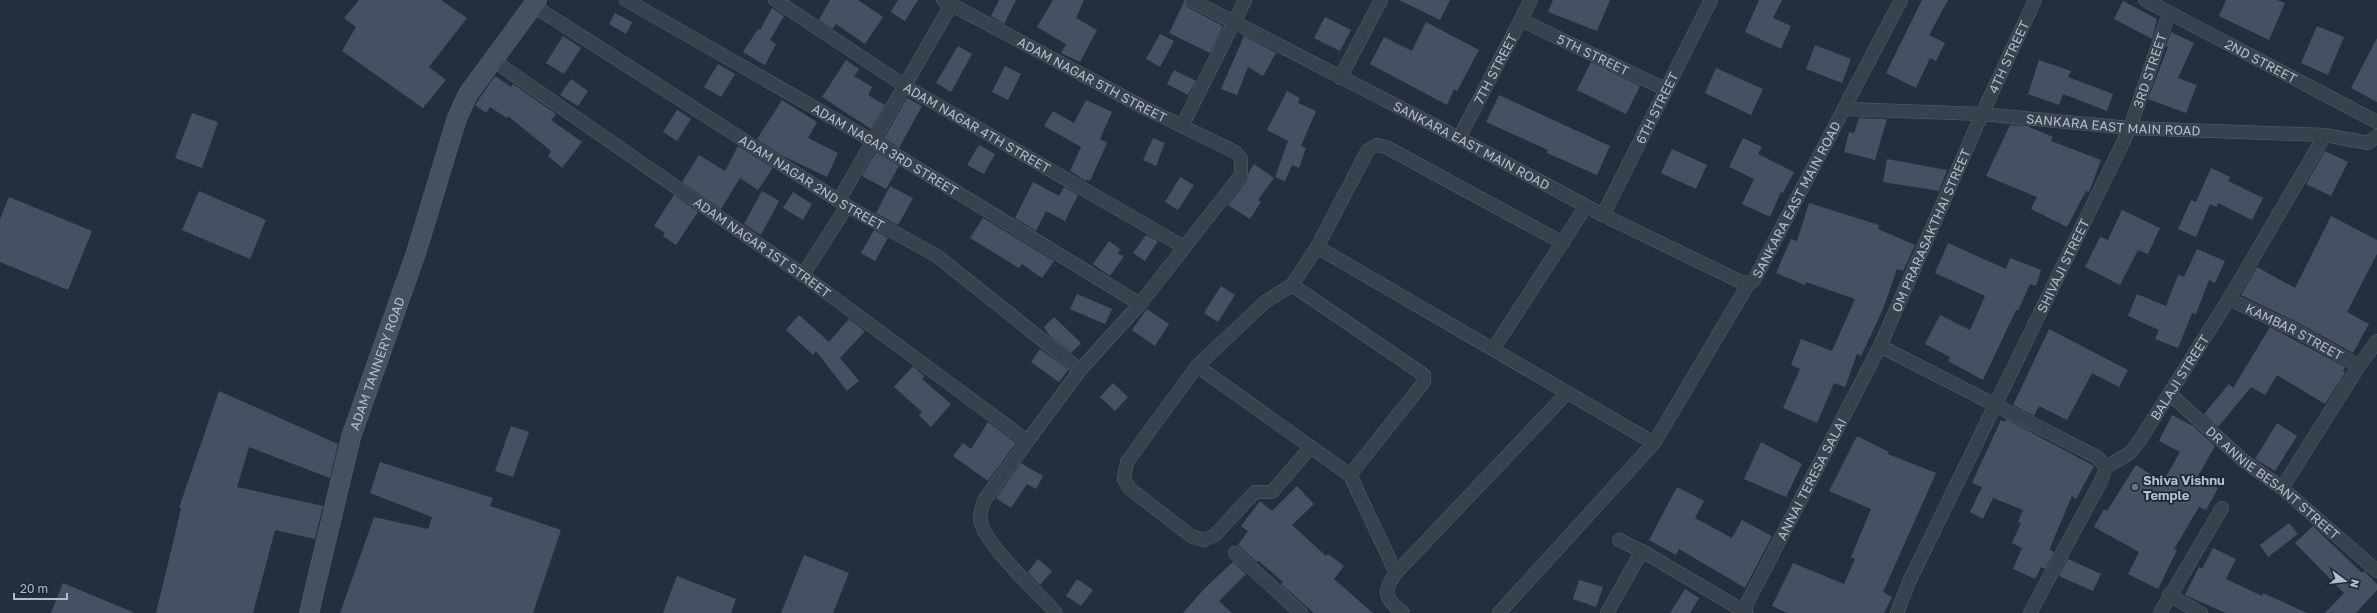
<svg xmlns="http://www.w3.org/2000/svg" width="2377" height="613" font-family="'Golos Text',sans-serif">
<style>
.building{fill:#455162}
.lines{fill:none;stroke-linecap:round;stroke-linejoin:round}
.street-casing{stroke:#565f6c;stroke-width:14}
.secondary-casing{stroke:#565f6c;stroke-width:20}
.street{stroke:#38414e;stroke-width:13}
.secondary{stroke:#465061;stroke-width:19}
.worship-dot{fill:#6b7280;stroke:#1d2633;stroke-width:1.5}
.labels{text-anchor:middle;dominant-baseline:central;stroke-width:3.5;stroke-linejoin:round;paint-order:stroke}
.street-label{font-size:13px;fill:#b4bcc9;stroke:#1d2633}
.poi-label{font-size:13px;font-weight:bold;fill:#b4bcc9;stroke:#1d2633;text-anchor:start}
</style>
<rect width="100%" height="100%" fill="#242f3e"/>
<g class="building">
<polygon points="359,0 441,0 467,18 429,67 446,80 423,108 342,51 356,27 344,18"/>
<polygon points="830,0 858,0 883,17 865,44 836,24 833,29 819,20"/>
<polygon points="898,0 918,0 905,21 891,12"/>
<polygon points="999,0 1016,0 1004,24 991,16"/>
<polygon points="1053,0 1084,0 1076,18 1097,30 1080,62 1061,53 1066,44 1037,27"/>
<polygon points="1399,0 1450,0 1440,20"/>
<polygon points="1553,0 1610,0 1597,31 1548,12"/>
<polygon points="1759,0 1782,0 1773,18 1791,26 1781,49 1745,32"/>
<polygon points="1922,0 1948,0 1929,35 1945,43 1936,61 1930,58 1916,88 1886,73"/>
<polygon points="2226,0 2277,0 2285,3 2269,40 2219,16"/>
<polygon points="2123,1 2157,19 2152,39 2114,19"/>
<polygon points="1184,2 1187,7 1223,26 1210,53 1169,33"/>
<polygon points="772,8 784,16 770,40 776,44 765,65 743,52 758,29 760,30"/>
<polygon points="615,13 632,22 626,34 609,24"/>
<polygon points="1325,17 1351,30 1340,51 1314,38"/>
<polygon points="1426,22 1479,50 1457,91 1454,89 1447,105 1370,64 1384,37 1412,51"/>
<polygon points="2317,26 2344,37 2328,75 2301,63"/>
<polygon points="2171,32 2194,43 2178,78 2197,85 2186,113 2148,99 2168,47 2166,46"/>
<polygon points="1160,34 1174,41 1160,67 1146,59"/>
<polygon points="563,36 581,48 564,74 546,63"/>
<polygon points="1244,36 1276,53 1263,76 1248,67 1237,95 1221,89"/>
<polygon points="2377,38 2377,102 2351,88"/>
<polygon points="1815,45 1851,59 1842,83 1806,69"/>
<polygon points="958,46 972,54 951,92 936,83"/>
<polygon points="846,60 859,69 854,76 872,87 868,95 885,105 871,129 822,97"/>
<polygon points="2039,60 2071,71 2068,77 2113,94 2107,111 2063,94 2059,105 2028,94"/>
<polygon points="1591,62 1640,86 1626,114 1577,90"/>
<polygon points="718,64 735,74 721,97 704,87"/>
<polygon points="1005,66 1021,74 1008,100 992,92"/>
<polygon points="1716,68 1763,89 1751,115 1705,93"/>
<polygon points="1174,70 1196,81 1188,95 1167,84"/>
<polygon points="495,76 511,87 513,84 556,114 551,120 582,142 562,168 548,156 551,151 508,116 507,118 490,107 486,113 475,105"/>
<polygon points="571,79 588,91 578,106 560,95"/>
<polygon points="1287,91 1300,98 1298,103 1316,111 1301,146 1306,148 1299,168 1292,165 1285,181 1275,177 1288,141 1267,130"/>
<polygon points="1499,95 1610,146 1597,175 1547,153 1548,150 1486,122"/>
<polygon points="907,98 922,106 899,148 884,138"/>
<polygon points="782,100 817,122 808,138 838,153 827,177 781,155 757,139"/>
<polygon points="1086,100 1112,112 1100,139 1107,143 1090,181 1087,179 1086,181 1070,171 1081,147 1044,126 1053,111 1074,123"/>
<polygon points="677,110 691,119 677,141 663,132"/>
<polygon points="192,113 218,122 202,168 175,158"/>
<polygon points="1859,118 1887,119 1875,160 1844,152 1849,132 1854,133"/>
<polygon points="2010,125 2027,126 2053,137 2051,141 2101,160 2089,192 2086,191 2067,227 2031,209 2037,197 1986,176"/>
<polygon points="1153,138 1165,143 1156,166 1143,160"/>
<polygon points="1743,138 1762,147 1758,154 1794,172 1783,193 1781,192 1770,217 1742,204 1754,179 1729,167"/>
<polygon points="979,145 995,154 984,174 967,165"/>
<polygon points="738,146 773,168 758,190 740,178 721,209 682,182 699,155 725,171"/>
<polygon points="1672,149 1707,165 1696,189 1661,173"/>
<polygon points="2325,151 2348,162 2331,196 2306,184"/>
<polygon points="876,152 899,166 886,189 862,176"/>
<polygon points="1887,159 1947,170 1939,191 1883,182"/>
<polygon points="1254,164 1274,178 1258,200 1261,202 1250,219 1228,205 1247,180 1249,172"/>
<polygon points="2211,168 2230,177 2228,181 2263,198 2252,220 2218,203 2217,207 2210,204 2196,237 2178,229 2191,200 2196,202"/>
<polygon points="1180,177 1194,185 1178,210 1165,202"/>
<polygon points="1033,182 1059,196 1064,187 1078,195 1065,221 1046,211 1036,231 1015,218"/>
<polygon points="890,186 913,198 898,225 876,213"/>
<polygon points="199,191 266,220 250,259 182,230"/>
<polygon points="762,191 779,201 761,235 744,224"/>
<polygon points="793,192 812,204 803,220 783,208"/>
<polygon points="674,195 698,212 676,245 663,236 665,233 654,226"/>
<polygon points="9,197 92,231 68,290 0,262 0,219"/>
<polygon points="1809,203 1879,225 1878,229 1915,245 1903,271 1897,269 1883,309 1861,356 1857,354 1845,387 1834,383 1817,423 1783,408 1800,369 1791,365 1801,339 1832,351 1855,299 1806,282 1805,285 1776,273 1791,239 1797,241"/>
<polygon points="2122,210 2160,228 2148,254 2138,250 2120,285 2085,267 2100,237 2108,240"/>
<polygon points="2331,216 2377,240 2377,254 2347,312 2369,324 2353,353 2297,322 2241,295 2257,267 2295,288"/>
<polygon points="983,218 1054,261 1042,278 1022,264 1019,268 970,238"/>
<polygon points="874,230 888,238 875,261 861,253"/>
<polygon points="1146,235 1158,241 1145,261 1133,253"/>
<polygon points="1109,241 1120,249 1118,254 1124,256 1110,276 1093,264"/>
<polygon points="1948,243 2006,269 2010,258 2041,270 2036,286 2030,284 2018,311 2016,310 1983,380 1948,361 1950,357 1925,344 1940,315 1970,330 1985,296 1935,273"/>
<polygon points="2197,249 2225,261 2215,283 2209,280 2196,314 2192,313 2178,348 2155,339 2159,330 2128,316 2137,294 2166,306 2178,275 2184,277"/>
<polygon points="1221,286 1235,295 1218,322 1204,313"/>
<polygon points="1077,294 1112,309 1105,324 1070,309"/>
<polygon points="1147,309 1169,324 1155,346 1132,330"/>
<polygon points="799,315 829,342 849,319 865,331 840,358 859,381 847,391 816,351 813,355 786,330"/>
<polygon points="1054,317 1081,343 1071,353 1050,336 1044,327"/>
<polygon points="2270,327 2345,367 2343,371 2345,373 2325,404 2277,375 2265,395 2251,387 2218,427 2204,414 2229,384 2233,388"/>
<polygon points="2049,329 2128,370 2119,387 2092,373 2067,420 2039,406 2034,416 2013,405"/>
<polygon points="1040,349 1068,370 1059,382 1031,362"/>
<polygon points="913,366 924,376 922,379 951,404 931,427 919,415 922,412 894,387"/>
<polygon points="1113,383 1128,397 1115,411 1100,397"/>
<polygon points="219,391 338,444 330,478 249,447 237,487 323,506 315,539 275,530 253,613 156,613 181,509 179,508"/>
<polygon points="2172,415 2193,426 2215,446 2198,476 2218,488 2206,510 2199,507 2174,549 2177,550 2158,589 2128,574 2139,552 2094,527 2104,509 2107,511 2136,465 2163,482 2180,452 2159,441"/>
<polygon points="2006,419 2094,466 2076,499 2072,496 2052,543 2050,550 2054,552 2045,569 2041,567 2035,579 2013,569 2022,548 2012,543 2021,523 2018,522 2023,510 1993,498 1983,519 1970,512 1982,487 1972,483 2001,420 2005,422"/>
<polygon points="988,422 1016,443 988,481 953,456 963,443 971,449"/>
<polygon points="2277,423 2297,436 2275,471 2255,459"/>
<polygon points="511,426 529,432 513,477 495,471"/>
<polygon points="1857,436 1889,452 1888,454 1936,473 1883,592 1892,597 1884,613 1787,613 1772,606 1793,563 1844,584 1855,559 1851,557 1871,509 1829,491"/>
<polygon points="1761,442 1802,464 1786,497 1744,479"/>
<polygon points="380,462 493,498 490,506 561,530 533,613 340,613 374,517 428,529 432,517 370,493"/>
<polygon points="1021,463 1043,476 1036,489 1027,484 1011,508 996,498"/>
<polygon points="1297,486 1314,504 1292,525 1326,556 1328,554 1344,566 1334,579 1373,613 1314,613 1281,584 1283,582 1259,561 1257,562 1238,545 1248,531 1241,526 1260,501 1272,511"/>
<polygon points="1677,487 1704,501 1695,518 1732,538 1742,520 1772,536 1745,588 1679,549 1676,555 1649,540"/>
<polygon points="2289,523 2298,534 2268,557 2260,545"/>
<polygon points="2313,526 2362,573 2364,571 2377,584 2377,590 2356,613 2325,613 2344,593 2295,543"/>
<polygon points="2213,548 2236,559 2226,579 2262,596 2263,593 2307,613 2226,613 2185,595 2199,567 2202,569"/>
<polygon points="804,555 849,573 833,613 781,613"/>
<polygon points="1038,559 1052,571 1040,585 1028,572"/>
<polygon points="2068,559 2101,574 2093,591 2059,576"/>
<polygon points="1233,562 1246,574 1219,601 1232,613 1183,613 1204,589"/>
<polygon points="677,576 736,599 731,613 663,613"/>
<polygon points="1077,579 1093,590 1081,606 1066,596"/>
<polygon points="1579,580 1603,587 1596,607 1573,599"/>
<polygon points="63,583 135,613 51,613"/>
<polygon points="1685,589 1699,598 1690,613 1670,613"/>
</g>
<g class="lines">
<g class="street-casing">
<g id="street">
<path id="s1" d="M626 0 873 141 1140 304"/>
<path id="s2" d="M775 0 905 86 1184 247"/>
<path id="s3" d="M943 0 1141 106 1235 152 1241 159V175L1140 304 1080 370 985 499C982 507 979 514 981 523 987 546 1038 593 1056 613"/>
<path id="s4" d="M1191 0 1459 138 1603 215 1741 282 1749 283 1754 280 1901 0"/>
<path id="s5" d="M2145 0 2377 122"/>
<path id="s6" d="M534 6 847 206 937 256 1080 370"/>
<path id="s7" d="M1521 20 1665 89"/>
<path id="s8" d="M493 60 803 275 1027 441"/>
<polyline points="1340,78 1381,0"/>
<path id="s9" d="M1845 109 1982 114 2130 128 2325 135 2368 143 2377 136"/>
<polyline points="1182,126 1245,0"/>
<path id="s10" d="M1459 138 1531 0"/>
<polyline points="839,200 951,5"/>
<path id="s11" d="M1603 215 1711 0"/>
<polyline points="1317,247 1654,443"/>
<polyline points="803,275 847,206"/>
<polyline points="1292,285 1424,375 1424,382 1350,475"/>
<path id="s12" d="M2229 299 2293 329 2359 366"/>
<polyline points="1880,346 2097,457 2106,467"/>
<polyline points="1494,348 1586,206"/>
<polyline points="1197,366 1350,475 1396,573"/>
<path id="s13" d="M2170 394 2244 461 2282 488 2377 571"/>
<polyline points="1311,447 1272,492 1255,492 1215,535 1204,540 1191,536 1129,488 1124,479 1127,462 1197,366 1265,302 1292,285 1317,247 1368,150 1377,145 1386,147 1563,243"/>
<polyline points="2282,488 2359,366 2377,341"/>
<polyline points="1619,540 1642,551 1747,613"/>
<polyline points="1235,553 1301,613"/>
<polyline points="2169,595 2201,613"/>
<path d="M1403 613C1385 598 1382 593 1396 573L1566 394"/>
<polyline points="1499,613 1654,443 1749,283"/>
<polyline points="1607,613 1642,551"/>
<path id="s14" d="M1742 613 1880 346 1982 114 2035 0"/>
<path id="s15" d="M1897 613 1909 582 2130 128 2169 13"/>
<path id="s16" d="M2030 613 2101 481 2106 467 2130 453 2140 440 2229 299 2325 135"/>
<polyline points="2160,613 2222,508"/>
</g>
</g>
<g class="secondary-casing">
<g id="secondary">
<path id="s17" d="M309 613 351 437 416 253 457 118 468 94 537 0"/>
</g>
</g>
<use href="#street" class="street"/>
<use href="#secondary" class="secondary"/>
</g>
<circle class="worship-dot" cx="2135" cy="487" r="4"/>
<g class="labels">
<g class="street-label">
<text stroke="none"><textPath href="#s7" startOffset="80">5TH STREET</textPath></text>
<text stroke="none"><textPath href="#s14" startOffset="617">4TH STREET</textPath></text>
<text stroke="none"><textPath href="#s5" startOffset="131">2ND STREET</textPath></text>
<text stroke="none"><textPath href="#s10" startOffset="78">7TH STREET</textPath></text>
<text stroke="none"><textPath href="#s15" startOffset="599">3RD STREET</textPath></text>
<text stroke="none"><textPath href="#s3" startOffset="169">ADAM NAGAR 5TH STREET</textPath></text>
<text stroke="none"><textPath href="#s11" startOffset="120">6TH STREET</textPath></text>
<text stroke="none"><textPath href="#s9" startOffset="269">SANKARA EAST MAIN ROAD</textPath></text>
<text stroke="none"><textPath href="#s2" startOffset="239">ADAM NAGAR 4TH STREET</textPath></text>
<text stroke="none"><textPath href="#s4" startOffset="316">SANKARA EAST MAIN ROAD</textPath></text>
<text stroke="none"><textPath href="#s1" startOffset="299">ADAM NAGAR 3RD STREET</textPath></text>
<text stroke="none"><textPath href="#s6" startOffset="329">ADAM NAGAR 2ND STREET</textPath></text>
<text stroke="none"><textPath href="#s4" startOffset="723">SANKARA EAST MAIN ROAD</textPath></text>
<text stroke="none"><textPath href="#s14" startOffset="427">OM PRARASAKTHAI STREET</textPath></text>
<text stroke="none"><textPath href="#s8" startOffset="328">ADAM NAGAR 1ST STREET</textPath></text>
<text stroke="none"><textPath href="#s15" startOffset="385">SHIVAJI STREET</textPath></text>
<text stroke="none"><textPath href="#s12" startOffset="73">KAMBAR STREET</textPath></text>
<text stroke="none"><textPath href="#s17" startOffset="259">ADAM TANNERY ROAD</textPath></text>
<text stroke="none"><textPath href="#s16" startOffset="283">BALAJI STREET</textPath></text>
<text stroke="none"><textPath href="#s14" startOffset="151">ANNAI TERESA SALAI</textPath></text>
<text stroke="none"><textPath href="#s13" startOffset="136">DR ANNIE BESANT STREET</textPath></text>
</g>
<g class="poi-label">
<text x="2143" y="480">Shiva Vishnu<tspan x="2143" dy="15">Temple</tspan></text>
</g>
</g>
<g transform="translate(2345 581) rotate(105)" stroke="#1d2633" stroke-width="3" paint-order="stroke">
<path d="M0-3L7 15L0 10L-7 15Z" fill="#b4bcc9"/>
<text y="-6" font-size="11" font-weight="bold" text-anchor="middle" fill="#b4bcc9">N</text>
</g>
<path d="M14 593v6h53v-6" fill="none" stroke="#b4bcc9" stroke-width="2"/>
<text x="20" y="593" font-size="12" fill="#b4bcc9" stroke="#1d2633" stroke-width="3" paint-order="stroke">20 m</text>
</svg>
